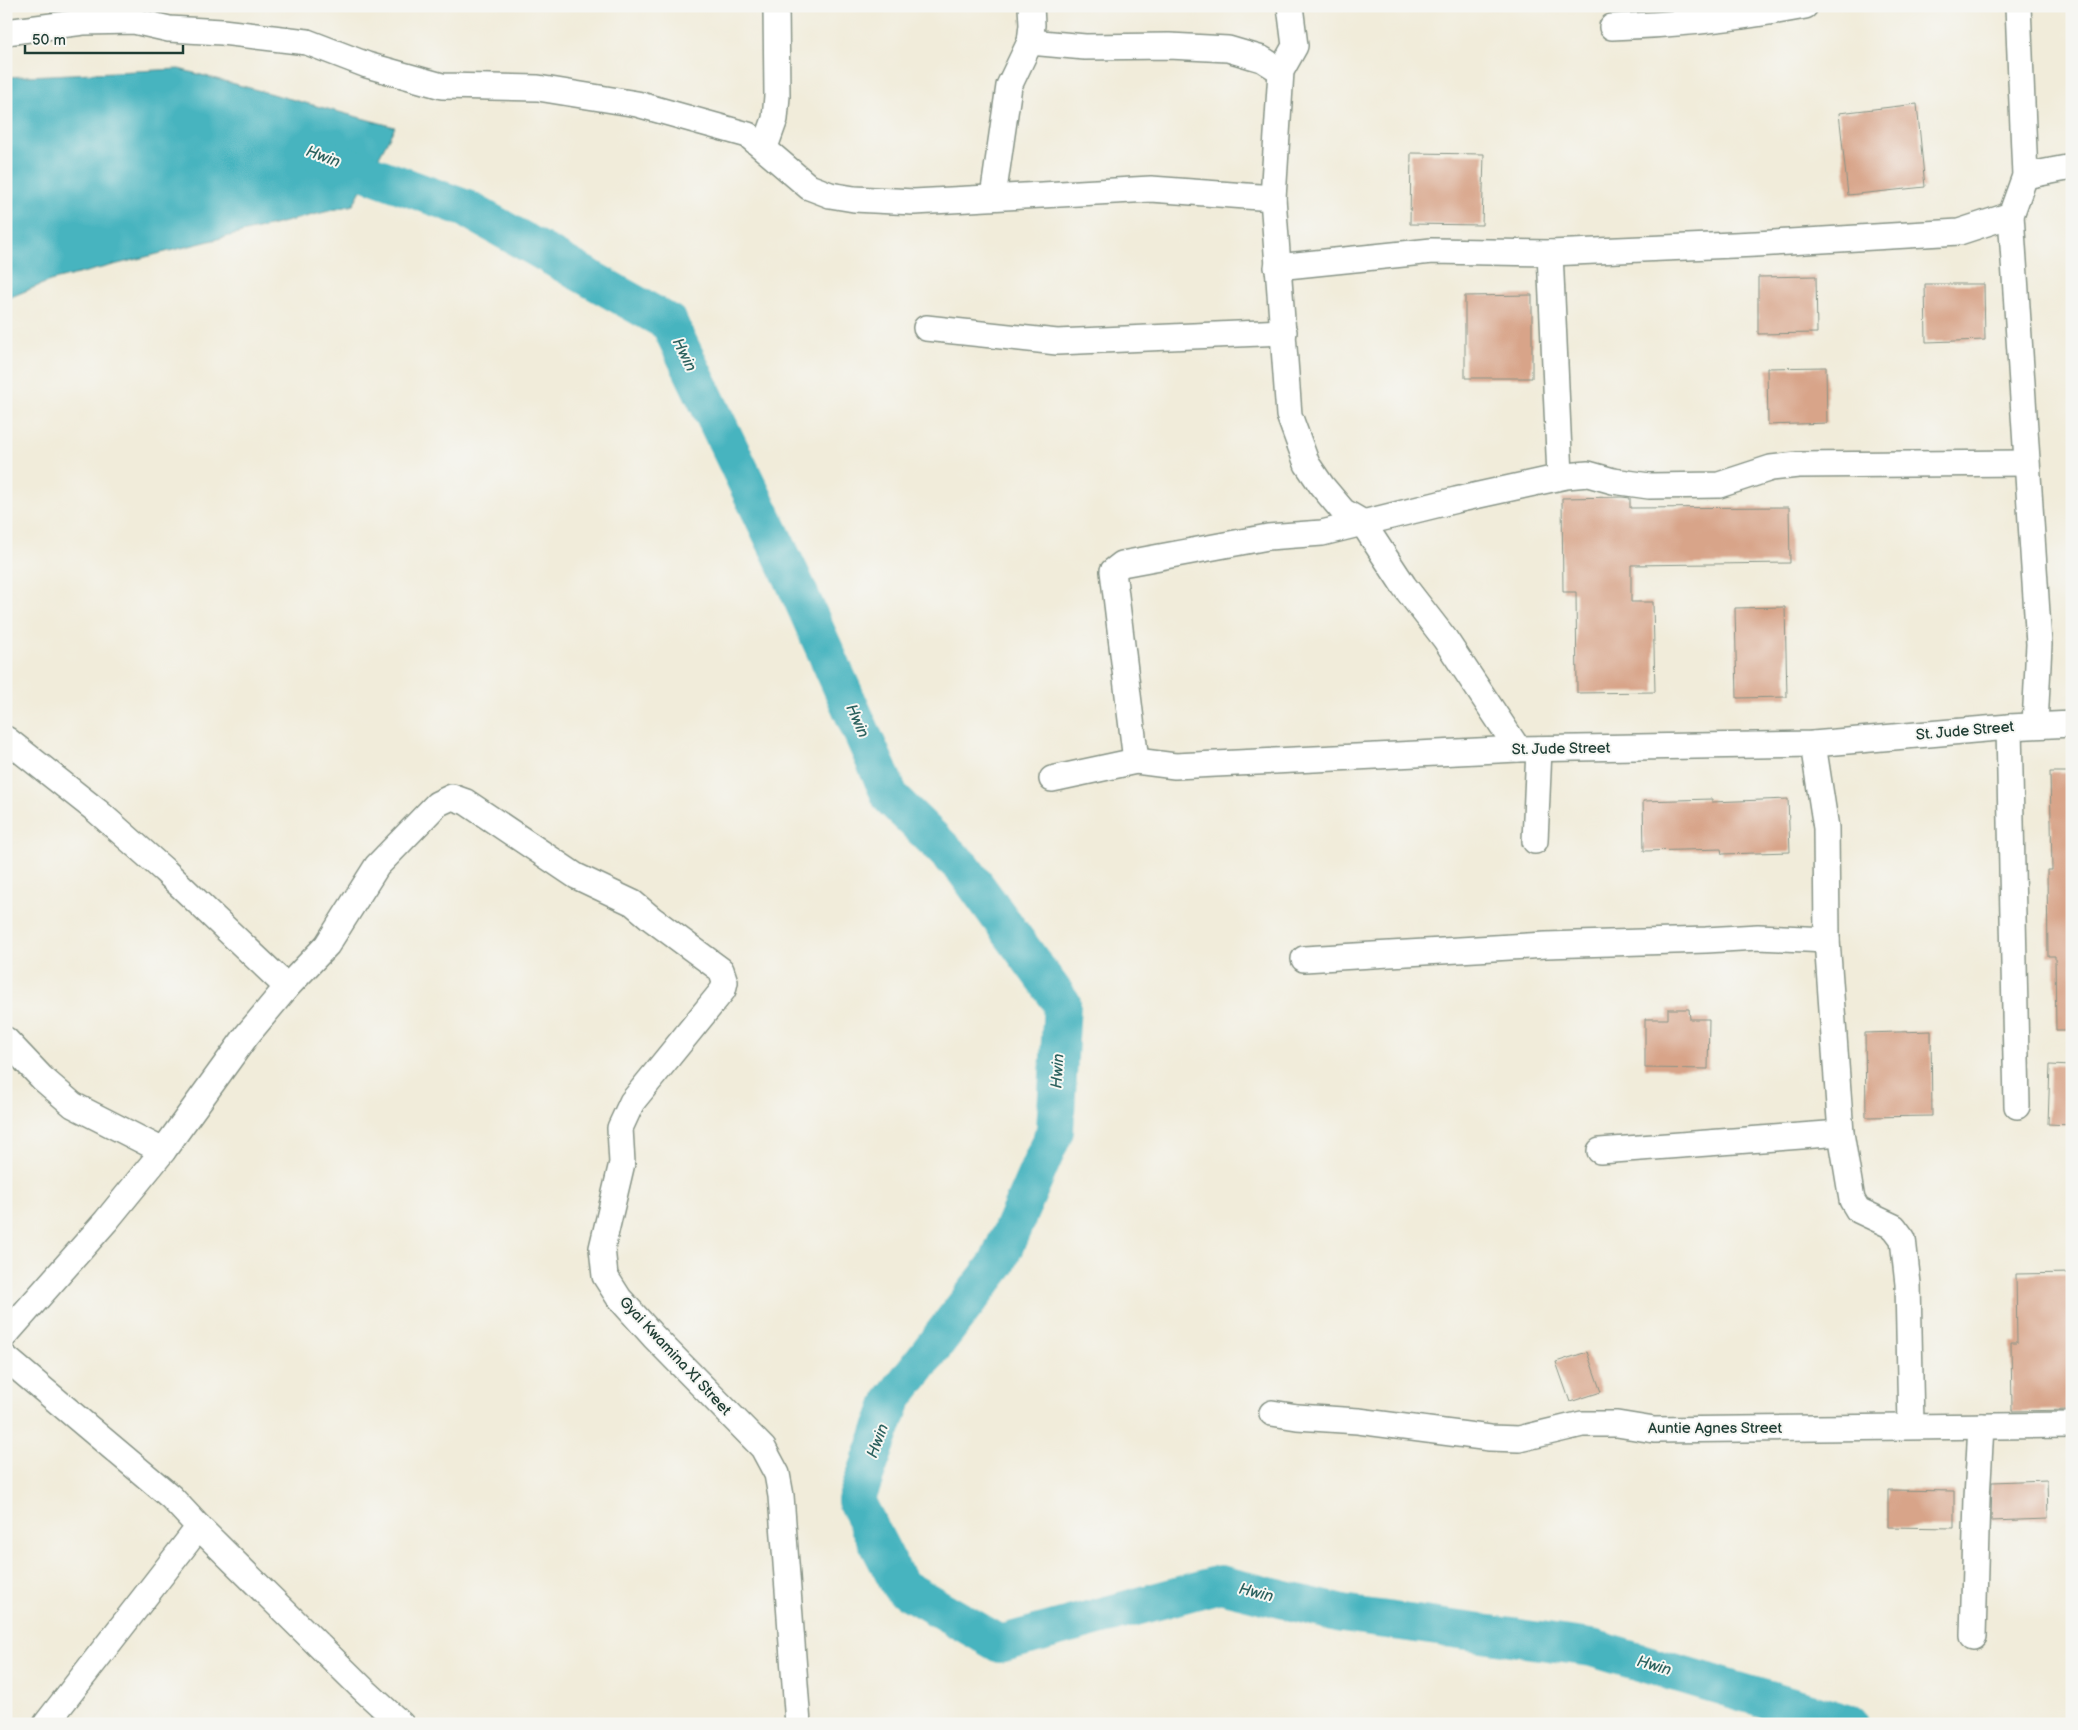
<svg xmlns="http://www.w3.org/2000/svg" width="2078" height="1730" font-family="'Balsamiq Sans',sans-serif">
<style>
.water{fill:#46b4bf;stroke:#32787a}
.lines{fill:none;stroke-linecap:round;stroke-linejoin:round}
.river{stroke:#46b4bf;stroke-width:38}
.building{fill:#d8a489}
.street-casing{stroke:#889487;stroke-width:28}
.street{stroke:#fff;stroke-width:25}
.labels{text-anchor:middle;dominant-baseline:central;stroke-width:4;stroke-linejoin:round;paint-order:stroke}
.street-label{font-size:15px;fill:#1f3d34;stroke:#f6f6f2}
.water-label{font-size:16px;font-style:italic;fill:#2b615e;stroke:#f6f6f2}
</style>
<rect width="100%" height="100%" fill="#f6f6f2"/>
<filter id="ink" filterUnits="userSpaceOnUse"><feTurbulence type="fractalNoise" baseFrequency=".02" numOctaves="2"/><feDisplacementMap in="SourceGraphic" scale="10" xChannelSelector="R" yChannelSelector="G"/><feConvolveMatrix kernelMatrix="1 2 1 2 8 2 1 2 1" color-interpolation-filters="sRGB"/></filter>
<filter id="wash" filterUnits="userSpaceOnUse"><feTurbulence type="fractalNoise" baseFrequency=".0096" numOctaves="4" result="noise"/><feDisplacementMap in="SourceGraphic" scale="20" xChannelSelector="R" yChannelSelector="G"/><feGaussianBlur stdDeviation="1.12" result="paint"/><feColorMatrix in="noise" values="0 0 0 0 0 0 0 0 0 0 0 0 0 0 0 0 0 1.4 0 .05"/><feComposite in="paint" operator="in"/></filter>
<g filter="url(#wash)">
<rect width="100%" height="100%" fill="#f1ecda"/>
<polygon class="water" points="179,69 395,127 353,205 50,281 6,299 6,77"/>
<g class="lines">
<polyline class="river" points="321,156 467,209 669,323 792,577 891,798 963,868 1062,1003 1055,1131 997,1264 893,1399 856,1501 900,1586 1000,1644 1220,1584 1342,1614 1592,1648 1850,1724"/>
</g>
<g id="blocks">
<g class="building">
<polygon points="1917,104 1925,187 1848,195 1839,113"/>
<polygon points="1411,153 1484,154 1482,225 1410,224"/>
<polygon points="1816,276 1817,333 1758,334 1758,277"/>
<polygon points="1925,284 1984,284 1985,340 1926,342"/>
<polygon points="1532,295 1532,378 1465,378 1465,296"/>
<polygon points="1826,367 1827,423 1768,425 1767,368"/>
<polygon points="1622,497 1630,498 1630,508 1789,507 1790,563 1631,565 1631,602 1653,602 1655,692 1577,693 1576,592 1563,592 1562,498"/>
<polygon points="1785,607 1787,697 1737,698 1735,608"/>
<polygon points="2050,772 2072,772 2072,1030 2056,1030 2055,956 2048,956 2047,870 2052,870"/>
<polygon points="1712,799 1712,802 1788,799 1790,852 1722,854 1721,849 1644,851 1643,801"/>
<polygon points="1668,1009 1689,1009 1690,1019 1709,1019 1708,1069 1645,1068 1645,1019 1668,1019"/>
<polygon points="1931,1031 1932,1116 1866,1117 1865,1033"/>
<polygon points="2050,1065 2072,1066 2072,1125 2048,1124"/>
<polygon points="2072,1273 2072,1410 2012,1411 2011,1343 2017,1343 2016,1274"/>
<polygon points="1587,1352 1601,1392 1570,1402 1556,1362"/>
<polygon points="2047,1480 2048,1519 1991,1521 1992,1482"/>
<polygon points="1888,1490 1954,1491 1954,1528 1888,1527"/>
</g>
</g>
</g>
<g filter="url(#ink)">
<use href="#blocks" fill-opacity="0" stroke="#889487" stroke-width="1"/>
<g class="lines">
<g class="street-casing">
<g id="street">
<polyline points="1290,6 1295,46 1281,71 1273,198 1289,415 1307,464 1322,486 1343,511 1362,522 1404,586 1445,639 1518,749"/>
<polyline points="2018,6 2025,176 2011,215 2039,644 2035,725"/>
<path d="M1612 27C1677 25 1741 18 1805 6"/>
<polyline points="6,32 83,22 134,21 169,29 222,32 307,42 367,65 442,86 538,88 637,104 748,135 809,187 830,195 854,199 914,202 1151,189 1273,198"/>
<polyline points="1030,42 1085,47 1169,46 1228,49 1262,59 1281,71"/>
<polyline points="765,147 775,119 777,96 776,6"/>
<polyline points="2025,176 2072,167"/>
<polyline points="993,197 1009,86 1030,42 1032,25 1031,6"/>
<polyline points="1550,253 1560,476"/>
<polyline points="1277,267 1432,251 1550,253 1756,244 1959,232 2011,215"/>
<polyline points="926,328 1057,342 1284,332"/>
<polyline points="2009,727 2017,1106"/>
<polyline points="6,739 97,811 164,870 287,987"/>
<polyline points="1813,744 1826,828 1827,940 1841,1133 1852,1200 1858,1210 1894,1227 1903,1239 1908,1284 1911,1426"/>
<polyline points="1136,761 1113,571 1122,564 1268,537 1322,533 1456,500 1566,476 1588,474 1613,481 1649,486 1719,485 1771,468 1798,465 2026,463"/>
<polyline points="1052,779 1136,761 1175,766 1518,749 1813,744 2009,727 2072,724"/>
<polyline points="1535,841 1539,749"/>
<polyline points="1304,959 1546,945 1706,940 1758,937 1827,940"/>
<polyline points="6,1040 42,1078 73,1105 163,1151"/>
<polyline points="1600,1151 1841,1133"/>
<polyline points="6,1334 106,1221 163,1151 247,1035 287,987 327,945 377,866 437,804 452,797 466,802 576,876 633,903 652,919 721,970 725,982 723,990 632,1102 620,1128 622,1163 602,1248 605,1276 619,1298 654,1337 763,1448 777,1474 781,1496 798,1724"/>
<polyline points="6,1358 171,1497 199,1527 46,1724"/>
<polyline points="1272,1413 1297,1417 1358,1421 1490,1438 1519,1439 1582,1424 1617,1424 1654,1430 2072,1425"/>
<polyline points="199,1527 363,1689 401,1724"/>
<polyline points="1973,1636 1977,1498 1981,1426"/>
</g>
</g>
<use href="#street" class="street"/>
</g>
</g>
<g class="labels">
<g class="street-label">
<text transform="translate(1965 731) rotate(-5)">St. Jude Street</text>
<text transform="translate(1561 749) rotate(-1)">St. Jude Street</text>
<text transform="translate(675 1356) rotate(47)">Gyai Kwamina XI Street</text>
<text x="1715" y="1428">Auntie Agnes Street</text>
</g>
<g class="water-label">
<text transform="translate(323 157) rotate(20)">Hwin</text>
<text transform="translate(684 355) rotate(64)">Hwin</text>
<text transform="translate(857 721) rotate(66)">Hwin</text>
<text transform="translate(1058 1071) rotate(-87)">Hwin</text>
<text transform="translate(878 1441) rotate(-70)">Hwin</text>
<text transform="translate(1256 1593) rotate(14)">Hwin</text>
<text transform="translate(1654 1666) rotate(16)">Hwin</text>
</g>
</g>
<rect width="2078" height="1730" fill="none" stroke="#f6f6f2" stroke-width="25"/>
<path d="M25 45v8h158v-8" fill="none" stroke="#1f3d34" stroke-width="2.5"/>
<text x="32" y="45" font-size="15" fill="#1f3d34" stroke="#f6f6f2" stroke-width="4" paint-order="stroke">50 m</text>
</svg>
